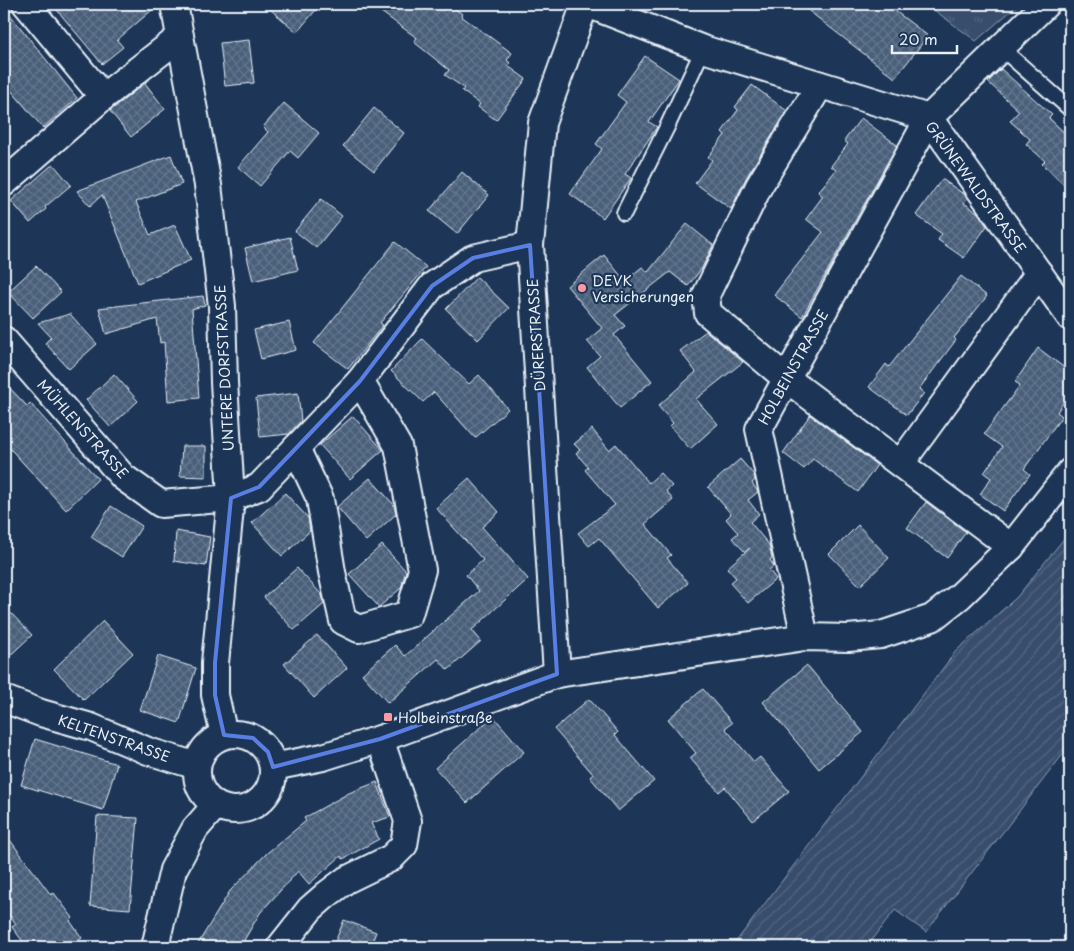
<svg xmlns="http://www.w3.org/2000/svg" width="1074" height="951" font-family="'Playpen Sans',sans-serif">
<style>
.park{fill:url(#park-tufts);stroke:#909fb2}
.garden{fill:url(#garden-furrows);stroke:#909fb2}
.building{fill:url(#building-cross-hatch);stroke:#e8f1f8}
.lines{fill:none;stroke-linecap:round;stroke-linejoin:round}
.lane-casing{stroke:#e8f1f8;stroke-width:18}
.street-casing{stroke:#e8f1f8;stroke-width:30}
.lane{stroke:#1d3557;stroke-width:14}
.street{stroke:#1d3557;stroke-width:26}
.marked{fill:none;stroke:#5a7fe2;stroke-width:4;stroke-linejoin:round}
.poi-dot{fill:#ff9aa2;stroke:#1d3557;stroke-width:2}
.labels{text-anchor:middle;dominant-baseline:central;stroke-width:4.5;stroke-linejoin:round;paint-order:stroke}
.street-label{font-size:14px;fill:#e8f1f8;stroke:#1d3557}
.poi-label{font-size:14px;fill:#e8f1f8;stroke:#1d3557;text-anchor:start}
</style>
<defs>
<pattern id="park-tufts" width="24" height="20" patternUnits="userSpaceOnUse" patternTransform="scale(1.25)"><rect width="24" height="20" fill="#374d6c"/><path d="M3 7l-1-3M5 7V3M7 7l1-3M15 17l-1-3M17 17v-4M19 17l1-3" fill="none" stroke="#546782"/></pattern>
<pattern id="garden-furrows" width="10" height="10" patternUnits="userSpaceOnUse" patternTransform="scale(1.25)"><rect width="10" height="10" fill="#374d6c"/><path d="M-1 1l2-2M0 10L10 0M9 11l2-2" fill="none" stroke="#546782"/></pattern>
<pattern id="building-cross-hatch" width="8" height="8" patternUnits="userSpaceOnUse" patternTransform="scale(1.25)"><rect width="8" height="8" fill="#495e7a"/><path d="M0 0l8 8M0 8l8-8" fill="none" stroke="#63768e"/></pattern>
</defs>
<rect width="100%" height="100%" fill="#1d3557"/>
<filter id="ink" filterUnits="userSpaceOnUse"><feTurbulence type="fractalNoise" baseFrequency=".02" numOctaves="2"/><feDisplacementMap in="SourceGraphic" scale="10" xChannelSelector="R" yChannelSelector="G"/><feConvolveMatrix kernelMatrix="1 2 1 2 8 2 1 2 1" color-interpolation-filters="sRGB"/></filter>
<g filter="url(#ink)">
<polygon class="park" points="926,4 1019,4 976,41"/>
<polygon class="garden" points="1070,531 1070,745 926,932 895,910 867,947 732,947 956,651 1017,597"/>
<g class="building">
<polygon points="52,4 159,4 117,40 123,47 102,64"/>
<polygon points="264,4 321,4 297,32"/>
<polygon points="370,4 449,4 462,14 461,16 512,53 507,60 510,63 508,66 526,79 496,120 478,107 480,104 462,91 464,88 445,75 449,70 414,42 417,38"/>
<polygon points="800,4 886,4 928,36 895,78"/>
<polygon points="4,7 77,98 43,128 4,82"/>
<polygon points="249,40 254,83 225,86 220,43"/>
<polygon points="645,56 679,79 649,122 657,127 625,174 631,178 603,218 570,194 602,149 596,144 626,102 617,95"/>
<polygon points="1001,69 1052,115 1049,118 1070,138 1070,191 1042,164 1045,161 1026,144 1030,139 1010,121 1019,111 988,82"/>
<polygon points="145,83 165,109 131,137 110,111"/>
<polygon points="752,85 787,111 746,178 731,209 695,183 712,160 708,157 725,135 722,132 738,110 735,107"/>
<polygon points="284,103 319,133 298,158 290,151 260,186 238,167 268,132 263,127"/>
<polygon points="374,108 404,133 374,171 343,146"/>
<polygon points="861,118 897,145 802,317 774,295 823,232 806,219 823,196 818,192 836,170 831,166 848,144 844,141"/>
<polygon points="171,155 182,184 136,202 150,235 175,225 191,260 138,283 102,195 90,206 77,191"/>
<polygon points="53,164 71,185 45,207 46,209 30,223 11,201"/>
<polygon points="462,172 489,195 457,234 429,211"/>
<polygon points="942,179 965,195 967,198 964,203 978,213 987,226 964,258 938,240 942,234 916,215"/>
<polygon points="321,199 342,216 316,248 295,231"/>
<polygon points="687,224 713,245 702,268 688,286 670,272 615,315 625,326 614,335 652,381 620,408 587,367 600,356 587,341 602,328 567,286 604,255 625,281 642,267 648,272"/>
<polygon points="290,237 298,270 253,281 245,248"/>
<polygon points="395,242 426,267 380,323 383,325 348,369 314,343"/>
<polygon points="36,266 61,292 33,318 8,292"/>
<polygon points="961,276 987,296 954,338 956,340 919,389 924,393 907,415 869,387 886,364 889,367"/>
<polygon points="477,277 509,308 478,340 446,309"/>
<polygon points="203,296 205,305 192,309 199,398 168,401 164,342 160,343 157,319 106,334 99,308"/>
<polygon points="70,314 97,344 69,369 45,343 51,337 38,323"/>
<polygon points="289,322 296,350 261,359 254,330"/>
<polygon points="706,331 743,362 696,399 718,424 690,449 670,426 673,423 658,406 696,372 680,351"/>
<polygon points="422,339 469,384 479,375 508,409 475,438 434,392 423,402 391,371"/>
<polygon points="1038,348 1070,372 1070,392 1057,412 1062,416 1024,469 1030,474 1003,511 980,494 991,478 984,473 1002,447 984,434 1020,385 1015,382"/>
<polygon points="114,374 138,401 110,427 86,400"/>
<polygon points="4,382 27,406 30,403 98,479 66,510 4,442"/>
<polygon points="298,393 301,421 289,434 260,437 256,398"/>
<polygon points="810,415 877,465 858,492 813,459 804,469 783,453"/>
<polygon points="353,416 383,450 350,479 320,445"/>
<polygon points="592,429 609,450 616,444 649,483 660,473 672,486 666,491 673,500 645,524 671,555 667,558 688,583 658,608 599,538 589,546 578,533 615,505 585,470 588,467 576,453 580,450 574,444"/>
<polygon points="182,446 206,446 206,477 180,476"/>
<polygon points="740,459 754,475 755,480 752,483 758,492 748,500 759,514 750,522 769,545 772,558 770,560 774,566 769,570 776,579 748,603 730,583 736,578 727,568 750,548 745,552 732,538 738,533 726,519 731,514 708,487"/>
<polygon points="370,478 394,505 396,514 366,541 337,507"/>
<polygon points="469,478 499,512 482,527 528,579 472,630 481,641 448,670 438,659 388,703 362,674 395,645 405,656 479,591 466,575 483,560 436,508"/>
<polygon points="285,493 308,518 310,531 282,556 252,523"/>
<polygon points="926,502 966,532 947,558 907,528"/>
<polygon points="111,506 142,526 122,557 91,537"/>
<polygon points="858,525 889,558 860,586 829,554"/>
<polygon points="176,531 210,537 206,566 174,561"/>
<polygon points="382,545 406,571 401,588 379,607 349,574"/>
<polygon points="297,568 322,595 324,604 294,630 264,597"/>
<polygon points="4,606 32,635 4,661"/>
<polygon points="103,621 133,653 84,700 54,669"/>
<polygon points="317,635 347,668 314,698 284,664"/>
<polygon points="158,656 196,668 179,723 140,710"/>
<polygon points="807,665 863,732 819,769 763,702"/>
<polygon points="703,689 732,723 725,728 754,762 760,757 789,791 753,821 725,787 719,792 690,758 696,753 668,719"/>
<polygon points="589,699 618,732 615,735 654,781 618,811 590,777 593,774 554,729"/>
<polygon points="493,716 524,752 467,803 435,768"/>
<polygon points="35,739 117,764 103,810 21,785"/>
<polygon points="377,782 390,817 371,823 379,839 343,859 341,856 309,884 298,871 260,913 240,947 196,947 230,891 267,853 306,821 304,818 349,793"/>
<polygon points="97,816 138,818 130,909 90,906"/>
<polygon points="4,832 51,895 54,893 73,918 70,921 82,938 69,947 27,947 12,927 16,924 4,907"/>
<polygon points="344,920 376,932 370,947 333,947"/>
</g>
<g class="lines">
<g class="lane-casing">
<g id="lane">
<polyline points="1001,48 1070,109"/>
<polyline points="624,213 668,125 703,49"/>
</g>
</g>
<g class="street-casing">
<g id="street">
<polyline points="26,4 103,97"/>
<polyline points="174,4 208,185 222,306 224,382 231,498 215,663 215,695 224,735"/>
<polyline points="587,4 703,49 929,118 1070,317"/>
<polyline points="820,85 759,186 706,295 708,313 787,379 1011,547"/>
<polyline points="4,183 103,97 180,37"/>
<polyline points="4,340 123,477 161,504 231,498 259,487 296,448 320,499 332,572 343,621 359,629 409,614 422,570 398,446 360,381 432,286 473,258 530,245"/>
<polyline points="296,448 360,381"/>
<polyline points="901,463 1039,273"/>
<polyline points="805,637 759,429 929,118 1046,4"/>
<polyline points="557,674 530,245 542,123 585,4"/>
<polyline points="4,699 41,713 91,727 148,751 197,766"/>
<circle cx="235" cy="772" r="38"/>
<polyline points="273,767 323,757 380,739 557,674 805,637 848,638 881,635 932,618 960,596 1011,547 1070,472"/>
<polyline points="155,947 173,870 195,829 215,806"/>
<polyline points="280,947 310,909 326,895 346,880 391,858 404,845 408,821 380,739"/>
</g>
</g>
<use href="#lane" class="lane"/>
<use href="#street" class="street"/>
</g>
</g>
<path class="marked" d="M530 245 557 674 380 739 273 767 268 752 253 738 224 735 215 695V663L231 498 259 487 360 381 432 286 473 258Z"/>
<g class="poi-dot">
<circle cx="582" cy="288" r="5"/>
<rect x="383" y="712" width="10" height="10" rx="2.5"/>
</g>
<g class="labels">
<g class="street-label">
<text transform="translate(976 187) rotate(54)">GRÜNEWALDSTRASSE</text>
<text transform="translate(536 335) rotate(-94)">DÜRERSTRASSE</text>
<text transform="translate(793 367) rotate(-61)">HOLBEINSTRASSE</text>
<text transform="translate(224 368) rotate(-93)">UNTERE DORFSTRASSE</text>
<text transform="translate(83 429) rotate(48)">MÜHLENSTRASSE</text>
<text transform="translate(114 738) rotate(19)">KELTENSTRASSE</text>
</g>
<g class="poi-label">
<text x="592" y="280">DEVK<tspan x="592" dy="16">Versicherungen</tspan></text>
<text x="398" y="717">Holbeinstraße</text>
</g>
</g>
<rect width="1074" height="951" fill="none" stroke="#1d3557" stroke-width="20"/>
<rect x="10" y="10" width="1054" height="931" fill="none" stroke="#e8f1f8" stroke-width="2" filter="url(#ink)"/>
<path d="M892 45v8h65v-8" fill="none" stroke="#e8f1f8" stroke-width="2.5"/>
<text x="899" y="45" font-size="15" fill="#e8f1f8" stroke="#1d3557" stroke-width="4" paint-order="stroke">20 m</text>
</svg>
